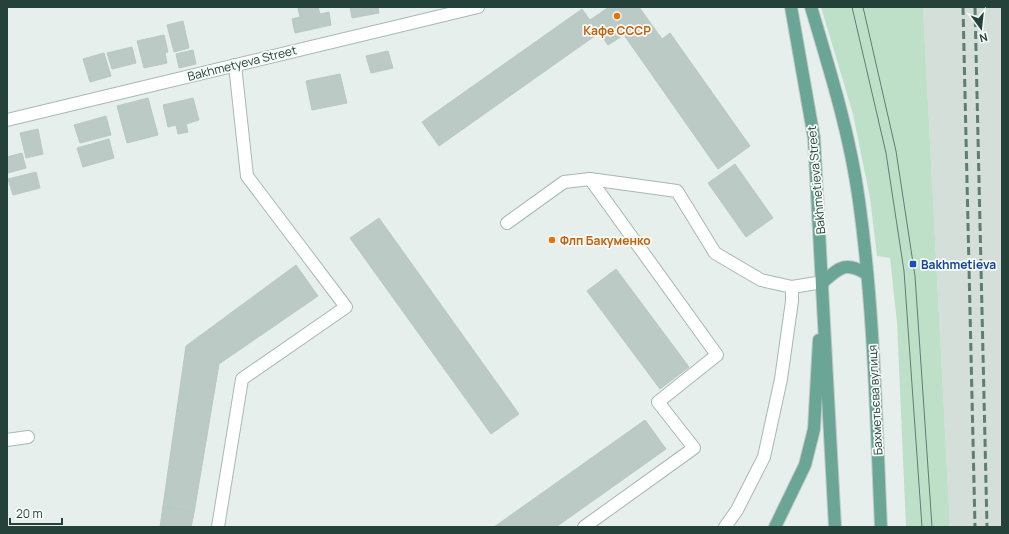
<svg xmlns="http://www.w3.org/2000/svg" width="1009" height="534" font-family="Manrope,sans-serif">
<style>
.built{fill:#d4dfda}
.green{fill:#bfe0c8}
.building{fill:#bbcac4;stroke:#b8c9c2}
.lines{fill:none;stroke-linecap:round;stroke-linejoin:round}
.minor-casing{stroke:#a8b8b2;stroke-width:14}
.major-casing{stroke:#c2cac8;stroke-width:14}
.minor{stroke:#fff;stroke-width:12}
.major{stroke:#6aa596;stroke-width:12}
.tram{stroke:#5f7d75;stroke-width:1}
.rail{stroke:#5f7d75;stroke-width:3;stroke-dasharray:8 4;stroke-linecap:butt}
.food-dot{fill:#e8710a;stroke:#f7fbf9;stroke-width:1.5}
.transit-dot{fill:#1a4fb4;stroke:#f7fbf9;stroke-width:1.5}
.labels{text-anchor:middle;dominant-baseline:central;stroke-width:3.5;stroke-linejoin:round;paint-order:stroke}
.food-label{font-size:12px;font-weight:bold;fill:#c56008;stroke:#f7fbf9}
.street-label{font-size:12px;fill:#24423a;stroke:#f7fbf9}
.transit-label{font-size:12px;font-weight:bold;fill:#164399;stroke:#f7fbf9;text-anchor:start}
</style>
<rect width="100%" height="100%" fill="#e6efeb"/>
<polygon class="built" points="923,7 1002,7 1002,527 950,527"/>
<polygon class="green" points="821,7 923,7 950,527 906,527 897,322 890,258 877,256 870,198 853,114"/>
<g class="building">
<polygon points="304,7 318,7 320,14 329,12 331,25 295,33 292,19 300,17 298,8"/>
<polygon points="350,7 378,7 379,13 352,18"/>
<polygon points="609,7 639,7 662,39 670,33 750,146 718,169 624,35 608,45 590,20"/>
<polygon points="582,9 599,33 439,146 422,122"/>
<polygon points="183,21 189,48 174,52 167,25"/>
<polygon points="164,35 168,52 165,53 167,63 144,68 137,41"/>
<polygon points="132,47 136,63 112,69 107,53"/>
<polygon points="193,50 196,64 179,68 176,54"/>
<polygon points="388,51 393,68 371,73 366,56"/>
<polygon points="104,53 111,76 90,82 83,59"/>
<polygon points="340,74 347,103 312,110 306,81"/>
<polygon points="148,98 158,135 127,143 117,106"/>
<polygon points="193,98 199,120 186,124 188,132 178,134 176,125 168,127 163,105"/>
<polygon points="106,116 111,135 80,143 74,125"/>
<polygon points="38,129 43,154 26,158 20,133"/>
<polygon points="109,139 114,158 83,167 77,148"/>
<polygon points="22,153 26,168 8,173 7,157"/>
<polygon points="735,164 773,218 746,237 708,183"/>
<polygon points="36,172 40,188 13,195 8,179"/>
<polygon points="379,218 519,414 491,434 350,238"/>
<polygon points="296,265 318,296 219,364 194,513 163,506 186,346"/>
<polygon points="616,269 689,367 660,389 587,291"/>
<polygon points="645,420 666,449 556,527 494,527"/>
<polygon points="163,506 194,513 191,527 160,527"/>
</g>
<g class="lines">
<g class="minor-casing">
<g id="minor">
<polyline points="7,120 478,7"/>
<polyline points="507,223 564,182 590,179 677,191 715,253 761,280 792,287"/>
<polyline points="7,440 28,437"/>
<polyline points="218,527 242,379 346,307 247,176 235,65"/>
<polyline points="584,527 694,448 658,402 717,355 590,179"/>
<polyline points="725,527 737,510 764,457 781,379 792,301 792,287 823,282"/>
</g>
</g>
<g class="major-casing">
<g id="major">
<polyline points="791,7 814,138 835,527"/>
<path d="M811 7C830 71 850 134 859 201 874 308 876 418 881 527"/>
<path d="M822 288 823 282C840 267 846 261 867 274"/>
<polyline points="775,527 805,465 814,429 819,340"/>
</g>
</g>
<use href="#minor" class="minor"/>
<use href="#major" class="major"/>
<g class="tram">
<polyline points="852,7 886,153 904,271 922,527"/>
<polyline points="863,7 896,151 915,276 932,527"/>
</g>
<g class="rail">
<polyline points="963,7 975,527"/>
<polyline points="975,7 987,527"/>
</g>
</g>
<g class="food-dot">
<circle cx="617" cy="16" r="4"/>
<circle cx="552" cy="240" r="4"/>
</g>
<rect class="transit-dot" x="909" y="260" width="8" height="8" rx="2"/>
<g class="labels">
<g class="food-label">
<text x="617" y="30">Кафе СССР</text>
<text x="560" y="240" text-anchor="start">Флп Бакуменко</text>
</g>
<g class="street-label">
<text transform="translate(242 63) rotate(-14)">Bakhmetyeva Street</text>
<text transform="translate(816 180) rotate(-95)">Bakhmetieva Street</text>
<text transform="translate(875 400) rotate(-93)">Бахметьєва вулиця</text>
</g>
<g class="transit-label">
<text x="921" y="264">Bakhmetieva</text>
</g>
</g>
<rect width="1009" height="534" fill="none" stroke="#24423a" stroke-width="16"/>
<g transform="translate(981 28) rotate(165)" stroke="#f7fbf9" stroke-width="3" paint-order="stroke">
<path d="M0-3L7 15L0 10L-7 15Z" fill="#24423a"/>
<text y="-6" font-size="11" font-weight="bold" text-anchor="middle" fill="#24423a">N</text>
</g>
<path d="M10 518v6h52v-6" fill="none" stroke="#24423a" stroke-width="2"/>
<text x="16" y="518" font-size="12" fill="#24423a" stroke="#f7fbf9" stroke-width="3" paint-order="stroke">20 m</text>
</svg>
